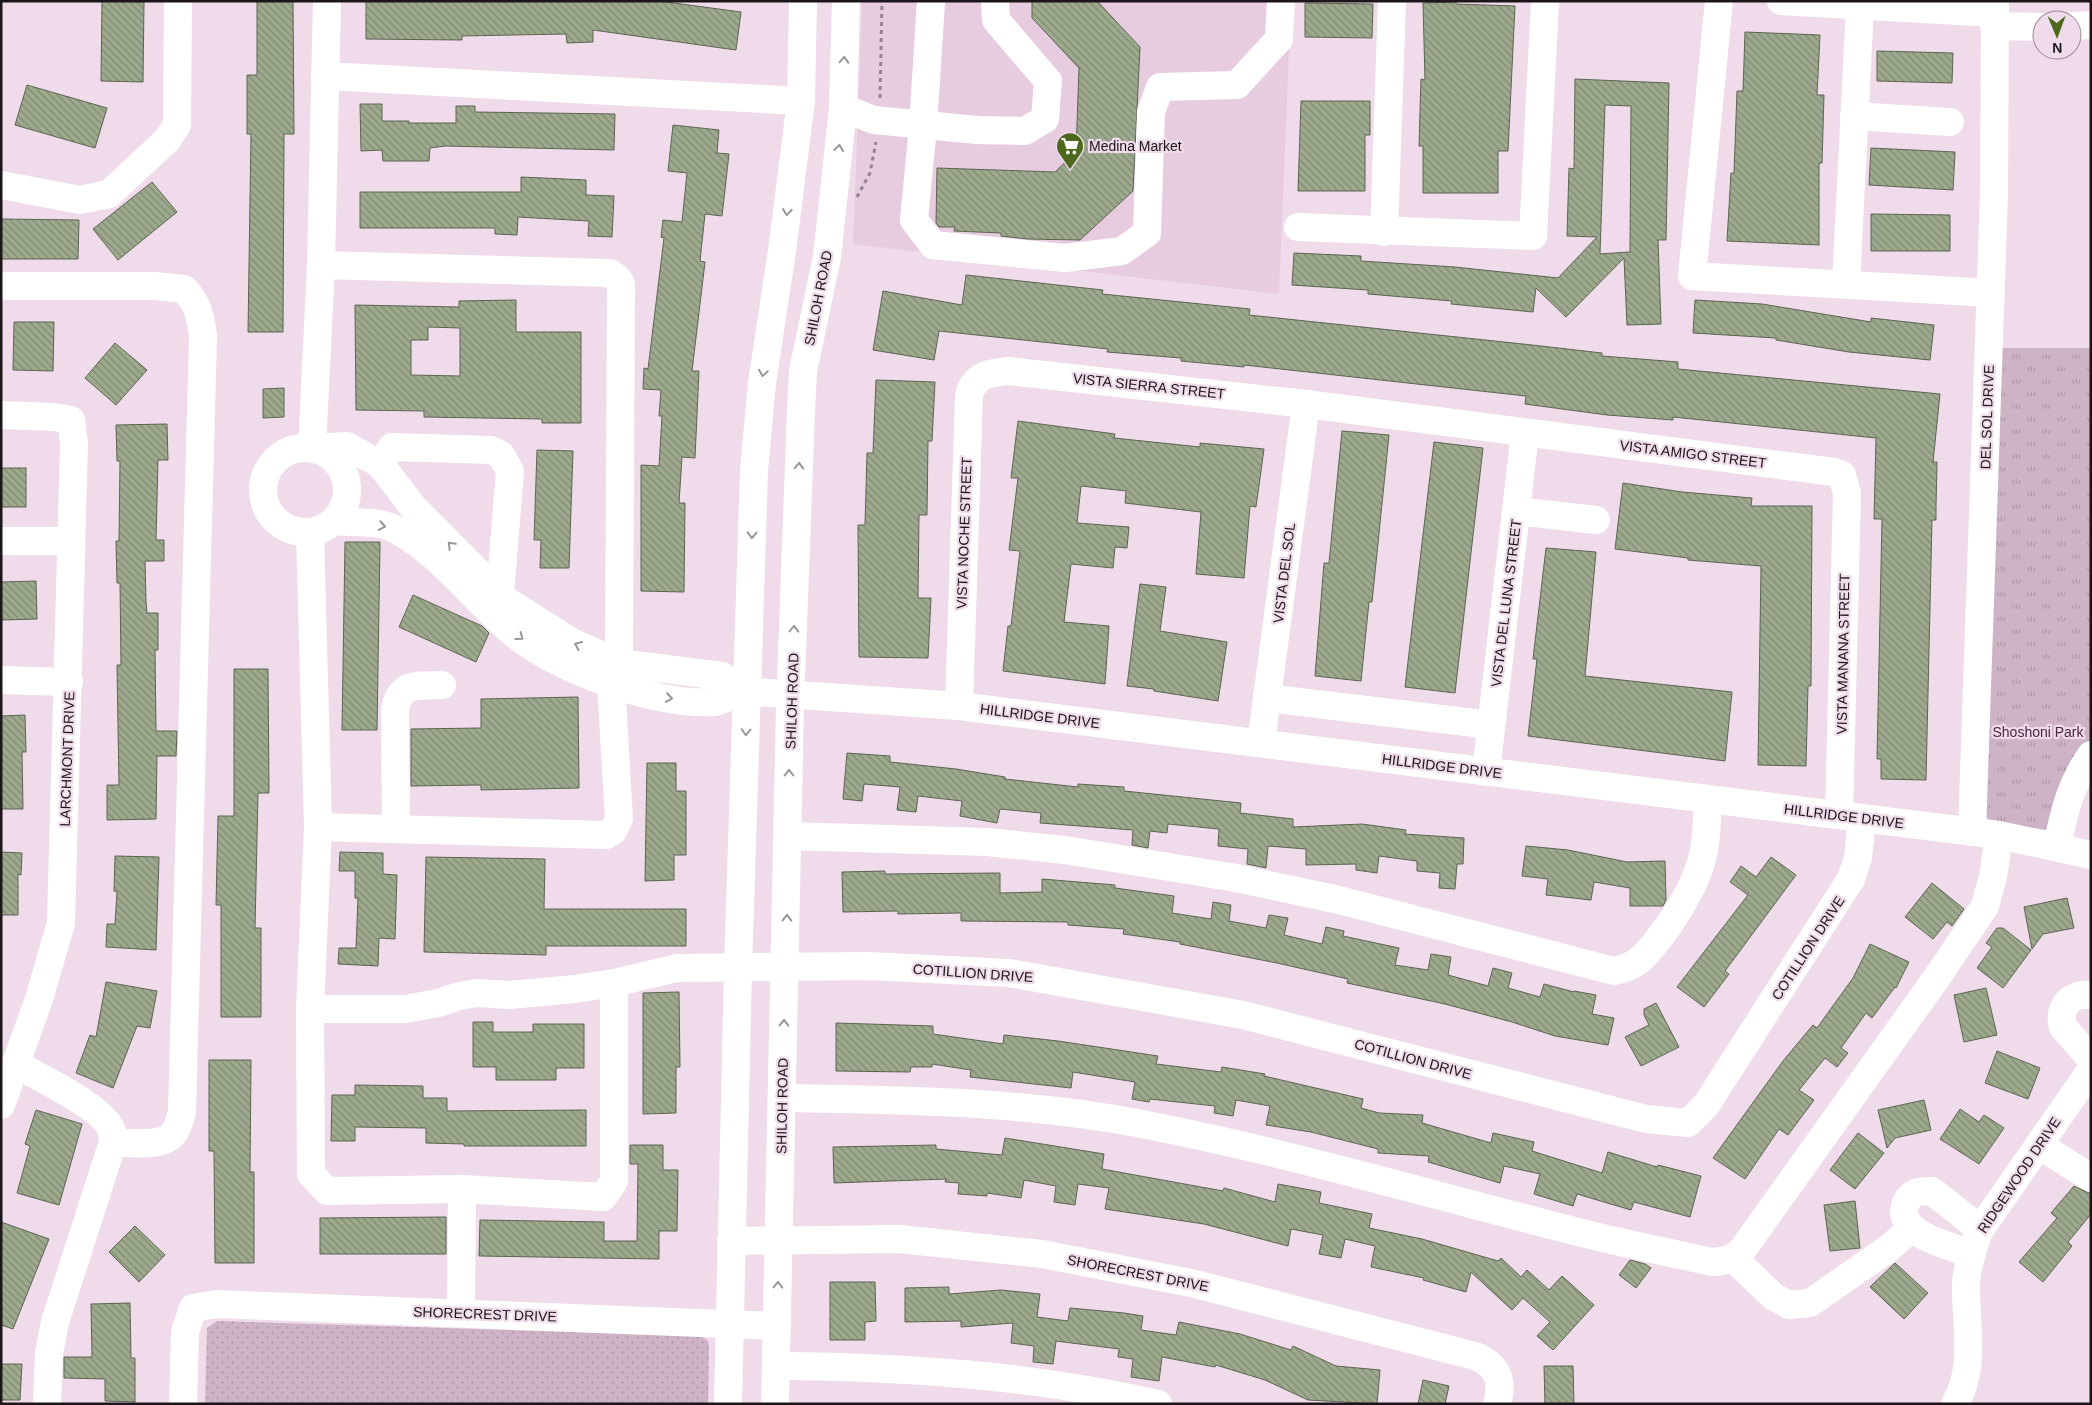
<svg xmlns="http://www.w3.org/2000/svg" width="2092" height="1405" font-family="Helvetica,sans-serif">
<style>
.built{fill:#e7ccdf}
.grass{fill:url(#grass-dots)}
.park{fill:url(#park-tufts)}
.building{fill:url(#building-back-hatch);stroke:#5c6452;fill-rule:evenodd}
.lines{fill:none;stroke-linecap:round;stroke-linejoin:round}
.path{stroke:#93858f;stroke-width:3;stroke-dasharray:4 4;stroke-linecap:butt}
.minor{stroke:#fff;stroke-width:28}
.major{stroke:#fff;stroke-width:28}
.oneway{stroke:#999698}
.labels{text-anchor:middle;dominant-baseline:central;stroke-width:4.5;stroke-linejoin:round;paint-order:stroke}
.poi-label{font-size:14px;fill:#1c151a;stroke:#efdbe9;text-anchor:start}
.street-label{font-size:14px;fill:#1c151a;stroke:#efdbe9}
.park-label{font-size:14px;fill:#4c2643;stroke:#efdbe9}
</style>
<defs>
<pattern id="grass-dots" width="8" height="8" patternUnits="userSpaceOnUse" patternTransform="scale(1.25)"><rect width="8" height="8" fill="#cdb3c5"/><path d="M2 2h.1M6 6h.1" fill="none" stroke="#af99a9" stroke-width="1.8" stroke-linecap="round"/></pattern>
<pattern id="park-tufts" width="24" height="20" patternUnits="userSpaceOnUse" patternTransform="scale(1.25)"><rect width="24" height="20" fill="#cdb3c5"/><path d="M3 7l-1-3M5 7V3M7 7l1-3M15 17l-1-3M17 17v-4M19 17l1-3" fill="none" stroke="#af99a9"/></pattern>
<pattern id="building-back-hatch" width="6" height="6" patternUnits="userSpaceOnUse" patternTransform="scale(1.25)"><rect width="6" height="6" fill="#9eaa8e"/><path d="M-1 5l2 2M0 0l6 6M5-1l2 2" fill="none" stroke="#808973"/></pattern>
</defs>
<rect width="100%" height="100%" fill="#efdbe9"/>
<polygon class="built" points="862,1 1291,1 1279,294 853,244"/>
<polygon class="grass" points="217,1321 701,1336 708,1341 709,1347 708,1404 205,1404 207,1328"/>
<polygon class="park" points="1998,348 2091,348 2091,746 2052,830 1990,824 1982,807"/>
<g class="building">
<polygon points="102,1 144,2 143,82 101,81"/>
<polygon points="257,1 293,1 294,134 284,134 283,332 248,332 251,134 247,134 247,75 257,75"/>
<polygon points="366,1 659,1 741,12 736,50 593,30 593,42 567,43 566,34 462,36 462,40 366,39"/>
<polygon points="1032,1 1097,1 1140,47 1133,191 1080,240 1028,239 1001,236 1001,233 954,231 955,227 939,227 936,223 937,168 1055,172 1076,152 1079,68 1032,18"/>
<polygon points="1456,2 1456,4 1515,6 1508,151 1498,151 1498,193 1423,193 1423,146 1419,146 1421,79 1425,80 1423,3"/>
<polygon points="1305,3 1373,4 1372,38 1305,37"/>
<polygon points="1745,32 1820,35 1817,95 1824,95 1822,163 1819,163 1819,245 1727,241 1731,173 1734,173 1737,91 1743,91"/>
<polygon points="1877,51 1953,53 1952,83 1877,81"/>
<path d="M1575 79 1669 83 1666 240H1658L1661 324 1627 325 1624 258 1566 317 1536 288 1533 312 1451 304 1452 301 1368 294V290L1292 285 1294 253 1361 256V261L1455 267 1558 278 1597 237 1567 236 1569 168 1574 169ZM1605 105 1631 106 1630 252 1600 254Z"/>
<polygon points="27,85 107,108 95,148 15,125"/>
<polygon points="1301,101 1370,101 1370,135 1365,135 1365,191 1298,191"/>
<polygon points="360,104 382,104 382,121 409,121 409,123 456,123 456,106 475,106 475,112 615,114 614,150 445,146 430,148 429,161 383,161 382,150 361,151"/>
<polygon points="673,125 719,130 717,153 729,154 722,216 705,214 700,261 705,262 692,371 699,371 695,458 682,457 679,503 685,503 684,592 641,591 641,465 659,466 662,416 659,416 661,390 643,389 644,368 648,369 664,238 661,237 663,220 682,222 687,173 668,171"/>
<polygon points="1871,148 1955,152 1953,190 1869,185"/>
<polygon points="521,177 586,180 586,195 614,196 612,237 588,236 589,221 518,217 517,235 495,234 495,228 360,228 360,192 521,192"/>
<polygon points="152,182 177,212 118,260 93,229"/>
<polygon points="1871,214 1950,215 1950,251 1871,251"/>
<polygon points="1,219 79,220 78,259 1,259"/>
<polygon points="966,275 1103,290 1102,294 1250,309 1249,315 1532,345 1602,353 1602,356 1678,362 1678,369 1940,394 1933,462 1937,462 1936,507 1936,520 1932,520 1926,780 1881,779 1881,759 1877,759 1882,519 1874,519 1876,438 1673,417 1673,420 1607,415 1525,404 1526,396 1244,365 1244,367 1181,361 1181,358 1107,352 1108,349 939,331 934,360 873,350 883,291 962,305"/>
<path d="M516 300V332H581V423H542V419L424 417V411L356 410 355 305 459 307V301ZM428 327 460 328V376L411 375V340H428Z"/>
<polygon points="1695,300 1762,304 1871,322 1871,318 1934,325 1930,360 1849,352 1776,340 1776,338 1693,333"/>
<polygon points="14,322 54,322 53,371 13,370"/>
<polygon points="115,343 147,370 116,405 85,378"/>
<polygon points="876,380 935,382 932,441 928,441 927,515 919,515 918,598 931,598 928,658 859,657 858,525 865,525 867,453 873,453"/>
<polygon points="284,388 284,417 263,418 263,389"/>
<polygon points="1018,421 1115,434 1114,438 1200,447 1200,443 1264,449 1256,507 1250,506 1244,578 1196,574 1201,512 1125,503 1126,491 1081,486 1077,523 1129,527 1127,548 1115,547 1113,568 1071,564 1064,622 1109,626 1105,684 1003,671 1008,626 1011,626 1020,551 1009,550 1018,478 1011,478"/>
<polygon points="167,424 168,460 158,460 156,540 164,540 164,561 145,561 146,602 147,613 158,613 158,650 155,650 156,731 177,731 176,756 157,756 156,819 107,820 107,785 119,785 117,665 121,665 120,583 117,583 116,541 119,541 120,461 117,461 116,425"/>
<polygon points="1342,431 1389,435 1372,602 1369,602 1361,681 1315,676 1324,563 1329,563"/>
<polygon points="1434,442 1483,448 1455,693 1405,687"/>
<polygon points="537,450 573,451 569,568 540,568 541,540 534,540"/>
<rect x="1" y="468" width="25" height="39"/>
<polygon points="1623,483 1682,492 1752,498 1751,506 1812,506 1811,686 1808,686 1806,766 1758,765 1761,566 1688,560 1688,558 1615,549"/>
<polygon points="345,542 380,542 377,730 342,730"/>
<polygon points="1546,548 1596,552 1585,676 1732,692 1725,761 1528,736 1537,659 1533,659"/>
<polygon points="36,581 37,619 1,620 1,582"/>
<polygon points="1140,584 1166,587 1160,631 1227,642 1218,701 1154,691 1154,689 1127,686"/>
<polygon points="413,595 482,626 489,633 476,662 399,627"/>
<polygon points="234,669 268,669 269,793 258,793 255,928 261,928 261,1017 221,1017 221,905 216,905 218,816 234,816"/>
<polygon points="578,697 579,788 481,790 481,785 411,786 411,729 481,728 481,699"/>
<polygon points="25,715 26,752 22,752 23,809 1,809 1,716"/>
<polygon points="847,753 890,756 890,762 956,769 1005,777 1005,779 1078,787 1078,784 1124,787 1124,791 1241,803 1240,813 1293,819 1293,827 1362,824 1406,830 1405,834 1464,838 1463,864 1457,864 1455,889 1439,888 1440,873 1417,871 1417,861 1379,856 1377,873 1356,870 1356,864 1306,865 1306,849 1268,846 1266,868 1247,864 1248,849 1218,846 1219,829 1168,824 1167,833 1150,831 1148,848 1132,845 1133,830 1040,823 1041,813 1000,809 997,823 960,816 962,801 918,796 916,812 897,810 900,787 864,784 862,801 843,799"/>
<polygon points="647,763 676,763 676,791 686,791 686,855 674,855 674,880 645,881"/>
<polygon points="1526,846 1568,850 1627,862 1665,861 1666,900 1663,906 1630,906 1630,888 1594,882 1591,900 1546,895 1548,879 1522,876"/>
<polygon points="1,852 22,853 21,875 18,874 18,915 1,915"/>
<polygon points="340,852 383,853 383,874 397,875 395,939 379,938 378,966 338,964 339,948 356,948 358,898 355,898 355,871 339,871"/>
<polygon points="115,856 159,857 156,950 106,947 107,924 115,924 117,892 114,891"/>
<polygon points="426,857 545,859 544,909 686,909 686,946 546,946 546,955 424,952"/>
<polygon points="1771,857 1796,875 1725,971 1729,974 1704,1007 1677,987 1748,895 1730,882 1741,866 1756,877"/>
<polygon points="885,871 885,874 1000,873 1000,893 1042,892 1042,879 1115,885 1115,888 1174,896 1172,913 1211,919 1213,902 1231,905 1229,921 1266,928 1269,915 1288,918 1284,935 1322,944 1326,927 1344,931 1343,936 1399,948 1395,965 1428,970 1431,954 1451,957 1448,975 1488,986 1493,968 1512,973 1508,988 1540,997 1544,984 1574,992 1574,991 1596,995 1592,1014 1614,1018 1608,1045 1555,1036 1512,1022 1445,1004 1347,983 1348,979 1277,963 1180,944 1180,942 1123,934 1124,929 1068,925 1068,922 961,921 961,913 898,914 898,911 843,912 842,872"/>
<polygon points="1932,883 1964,909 1952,926 1947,922 1933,939 1905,917"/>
<polygon points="2067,898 2074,928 2043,934 2032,949 2024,907"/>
<polygon points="1997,928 2003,928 2031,950 2003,988 1977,968 1992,947 1986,943"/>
<polygon points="1870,944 1909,962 1896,988 1895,987 1872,1018 1866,1013 1841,1048 1848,1053 1837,1067 1825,1058 1799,1090 1814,1100 1788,1135 1779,1129 1745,1179 1713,1158 1783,1061 1813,1025 1817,1028 1853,978"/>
<polygon points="106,982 157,991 150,1028 137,1026 113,1088 76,1073 90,1035 96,1037"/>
<polygon points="1986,988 1997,1035 1964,1042 1954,995"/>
<polygon points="679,992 680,1067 676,1067 676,1113 643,1114 643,993"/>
<polygon points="1656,1003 1679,1047 1641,1066 1625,1037 1649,1025 1644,1015 1644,1009"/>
<polygon points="473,1022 493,1022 493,1032 533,1032 533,1024 584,1024 584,1068 556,1068 556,1080 496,1080 496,1067 473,1067"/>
<polygon points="836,1023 933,1026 933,1034 1003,1044 1004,1035 1058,1041 1158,1056 1156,1064 1221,1072 1222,1067 1265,1074 1264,1076 1363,1099 1361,1108 1379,1113 1423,1115 1422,1123 1491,1143 1493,1133 1534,1142 1532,1151 1602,1173 1608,1152 1657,1167 1658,1165 1701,1176 1690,1217 1634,1202 1631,1210 1577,1194 1573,1206 1534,1194 1540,1174 1504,1166 1500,1183 1428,1162 1429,1156 1378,1153 1378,1149 1311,1132 1266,1125 1270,1106 1236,1100 1233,1116 1214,1113 1215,1106 1150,1099 1149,1102 1132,1099 1135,1082 1073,1072 1071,1088 970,1077 971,1070 932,1064 932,1067 911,1067 910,1072 836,1071"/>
<polygon points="1997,1051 2040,1068 2028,1099 1985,1083"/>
<polygon points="209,1060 251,1060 250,1172 254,1172 254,1263 215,1263 214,1151 209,1151"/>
<polygon points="355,1085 423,1086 423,1098 447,1098 447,1111 586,1110 586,1146 464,1146 464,1144 426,1143 426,1128 355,1127 355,1141 331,1141 332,1095 355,1095"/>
<polygon points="1924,1100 1931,1130 1895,1138 1887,1148 1878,1110"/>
<polygon points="1960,1109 1979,1122 1984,1115 2004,1128 1979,1164 1940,1139"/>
<polygon points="36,1110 82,1124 59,1205 17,1193 30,1146 25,1144"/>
<polygon points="1858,1133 1884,1153 1855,1189 1830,1170"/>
<polygon points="1005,1138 1104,1154 1102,1169 1223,1191 1224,1188 1275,1202 1278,1184 1321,1192 1319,1203 1372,1214 1369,1228 1422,1239 1498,1261 1501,1258 1521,1277 1527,1270 1549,1290 1562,1276 1594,1305 1553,1350 1537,1336 1550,1322 1523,1298 1512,1310 1471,1272 1466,1292 1423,1280 1424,1278 1371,1267 1375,1246 1345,1239 1341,1258 1319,1254 1323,1235 1291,1229 1288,1246 1204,1224 1105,1209 1109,1188 1078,1184 1075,1205 1054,1202 1056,1186 1024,1180 1021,1198 987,1193 987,1196 958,1194 959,1183 945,1182 946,1179 834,1183 833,1147 936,1145 936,1149 1002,1155"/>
<polygon points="630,1145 663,1145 663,1170 678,1170 677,1231 659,1231 659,1259 479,1256 480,1220 604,1222 604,1241 637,1241 638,1164 630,1164"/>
<polygon points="2074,1186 2091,1194 2091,1214 2068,1242 2072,1246 2043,1282 2019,1262 2057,1218 2051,1213"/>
<polygon points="1855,1201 1860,1248 1830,1251 1824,1205"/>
<polygon points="446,1217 446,1254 320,1254 320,1218"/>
<polygon points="1,1222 49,1239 13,1329 1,1325"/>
<polygon points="135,1226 165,1255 139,1282 109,1252"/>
<polygon points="1630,1260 1645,1264 1651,1268 1636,1288 1619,1275"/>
<polygon points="1895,1263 1928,1293 1904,1319 1870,1287"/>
<polygon points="830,1282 875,1282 876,1321 865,1322 865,1340 830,1340"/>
<polygon points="949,1287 949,1294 1001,1290 1040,1294 1037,1317 1068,1321 1070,1308 1124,1313 1143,1316 1141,1330 1176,1335 1179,1322 1240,1334 1291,1350 1293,1346 1336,1366 1380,1370 1377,1404 1308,1400 1265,1380 1216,1365 1215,1367 1162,1357 1159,1381 1131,1377 1133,1359 1118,1357 1119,1349 1056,1341 1053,1364 1033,1362 1034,1346 1011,1343 1013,1323 961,1327 961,1321 905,1322 905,1288"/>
<polygon points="130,1303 131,1358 135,1358 135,1402 105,1401 105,1379 64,1378 64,1357 92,1357 91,1304"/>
<polygon points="1,1364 22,1364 20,1400 1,1400"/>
<polygon points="1544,1366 1573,1366 1574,1404 1545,1404"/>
<polygon points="1423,1380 1449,1386 1445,1404 1418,1404"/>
</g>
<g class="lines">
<g class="path">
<polyline points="880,98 882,1"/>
<polyline points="857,197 870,173 876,142"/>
</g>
<g class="minor">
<polyline points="327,1 321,265 312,448 347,446 380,464 413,507 507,601 572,642 619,663 722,676 739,691"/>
<polyline points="931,1 923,126 914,220 933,245 1065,258 1122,251 1147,233 1151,112 1160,87 1237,85 1279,39 1281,1"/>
<polyline points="1719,1 1692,276 1991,293"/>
<polyline points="1781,1 1994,13"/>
<polyline points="1994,26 2042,27"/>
<polyline points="2072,26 2091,25"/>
<polyline points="325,76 801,101"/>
<polyline points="843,108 874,120 977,130 1025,131 1045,119 1048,81 996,20 995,1"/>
<polyline points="1854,116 1950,122"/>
<polyline points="1,185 80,200 109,194 167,140 177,125 178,1"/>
<polyline points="1298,227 1533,236 1545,1"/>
<polyline points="1384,232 1392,1"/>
<polyline points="1846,284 1860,6"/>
<path d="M1 286H155L184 289C198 303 201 318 203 337L182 1111C180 1119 178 1130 171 1136 158 1147 129 1143 113 1142"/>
<polyline points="1,415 54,417 71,420 74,443 61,923 39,999 1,1105"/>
<circle cx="305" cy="490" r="42"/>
<polyline points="380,464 392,447 491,450 501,455 510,471 499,606"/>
<polyline points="1516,511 1596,520"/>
<path d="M333 521C353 523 379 520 397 530 442 555 474 600 513 633 559 670 655 706 715 702 722 701 732 695 739 691L959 706 1999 835 2091 855"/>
<polyline points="310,532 318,827 310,1009 311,1174 327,1191 462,1189 603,1197 614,1181 614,983"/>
<polyline points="1,541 71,541"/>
<polyline points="1,680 69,682"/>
<polyline points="1267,698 1491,725"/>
<path d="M959 706 969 395C974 375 989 373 1008 371L1306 404 1834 472 1842 475 1847 493 1839 815"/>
<polyline points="1261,743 1306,404"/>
<polyline points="1486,772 1525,433"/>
<polyline points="318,827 606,835 613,831 619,819 611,683 619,663 621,284 617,278 610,273 321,265"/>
<path d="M396 829 395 710C400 681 418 686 442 685"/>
<polyline points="1972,832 1994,194 1995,1"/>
<path d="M789 836 987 842 1065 850 1236 878 1339 900 1614 971C1625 969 1636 964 1644 956 1668 930 1698 885 1704 850 1707 834 1707 816 1708 800"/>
<path d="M2057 846C2065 810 2070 785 2091 755"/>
<path d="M2091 995C2071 993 2057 1007 2063 1027L2091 1059"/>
<polyline points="310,1009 405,1009 438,1003 459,996 477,993 509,995 575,989 614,983 677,968 869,966 1009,973 1243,1015 1646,1119 1688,1123 1706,1105 1851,879 1858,858 1862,819"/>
<path d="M15 1064C37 1076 104 1107 112 1131 113 1134 112 1139 113 1142L55 1322 49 1353 47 1404"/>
<path d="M782 1098C902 1100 1024 1101 1142 1124 1291 1153 1435 1196 1582 1233 1625 1244 1668 1252 1712 1262 1726 1261 1733 1260 1743 1249L1940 973 1985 906 1993 877 1999 835"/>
<polyline points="2039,1145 2091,1178"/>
<path d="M731 1241 899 1239 1042 1254 1191 1283 1475 1356C1497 1365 1504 1380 1497 1404"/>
<path d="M1972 1254C1951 1246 1893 1234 1906 1203 1911 1191 1921 1191 1932 1191L1980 1229"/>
<polyline points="1734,1259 1774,1297 1789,1305 1810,1303 1889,1248 1912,1228"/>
<polyline points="461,1313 462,1189"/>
<path d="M776 1366C904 1367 1033 1375 1158 1404"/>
<polyline points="183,1404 185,1332 193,1308 217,1304 777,1326"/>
<path d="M1955 1404C1977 1366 1965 1325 1966 1283 1967 1266 1973 1248 1979 1231L2091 1070"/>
</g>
<g class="major">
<polyline points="728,1404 738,968 754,470 762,383 782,251 801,101 803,1"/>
<polyline points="775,1404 790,707 801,410 803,371 827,257 843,108 846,1"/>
</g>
</g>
<defs><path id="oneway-chevron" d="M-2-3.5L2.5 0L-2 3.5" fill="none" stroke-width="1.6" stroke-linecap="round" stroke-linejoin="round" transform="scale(1.25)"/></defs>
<g class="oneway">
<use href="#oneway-chevron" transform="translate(844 60) rotate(-88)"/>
<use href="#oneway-chevron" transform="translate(839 148) rotate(-84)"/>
<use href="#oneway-chevron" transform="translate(787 212) rotate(97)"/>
<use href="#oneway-chevron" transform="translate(763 373) rotate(99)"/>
<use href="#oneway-chevron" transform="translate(799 466) rotate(-88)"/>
<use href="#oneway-chevron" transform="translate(382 526) rotate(10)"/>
<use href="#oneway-chevron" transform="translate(752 535) rotate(92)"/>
<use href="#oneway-chevron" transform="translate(451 545) rotate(-135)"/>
<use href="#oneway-chevron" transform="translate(794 629) rotate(-88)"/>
<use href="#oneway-chevron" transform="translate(520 637) rotate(36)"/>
<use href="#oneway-chevron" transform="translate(578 645) rotate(-155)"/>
<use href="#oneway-chevron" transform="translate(669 698) rotate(8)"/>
<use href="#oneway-chevron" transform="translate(746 732) rotate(92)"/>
<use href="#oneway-chevron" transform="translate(789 773) rotate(-90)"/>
<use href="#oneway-chevron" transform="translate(787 918) rotate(-89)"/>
<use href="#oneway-chevron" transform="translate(784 1023) rotate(-89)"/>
<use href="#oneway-chevron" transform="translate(778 1285) rotate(-89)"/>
</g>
<defs>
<g id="supermarket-pin" transform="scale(1.4375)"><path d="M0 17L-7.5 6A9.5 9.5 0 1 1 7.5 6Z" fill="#4d681a" stroke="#efdbe9"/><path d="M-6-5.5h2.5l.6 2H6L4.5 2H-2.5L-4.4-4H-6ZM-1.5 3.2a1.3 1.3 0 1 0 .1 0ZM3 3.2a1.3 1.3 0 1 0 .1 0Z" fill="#fff"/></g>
</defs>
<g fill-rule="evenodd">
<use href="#supermarket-pin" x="1070" y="146"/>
</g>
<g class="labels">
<g class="poi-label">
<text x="1089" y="146">Medina Market</text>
</g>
<g class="street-label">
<text transform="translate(818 298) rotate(-79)">SHILOH ROAD</text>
<text transform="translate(1149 386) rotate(6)">VISTA SIERRA STREET</text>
<text transform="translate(1987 417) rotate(-88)">DEL SOL DRIVE</text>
<text transform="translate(1693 454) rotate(7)">VISTA AMIGO STREET</text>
<text transform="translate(964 533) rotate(-88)">VISTA NOCHE STREET</text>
<text transform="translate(1284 573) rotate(-83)">VISTA DEL SOL</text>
<text transform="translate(1506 603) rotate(-83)">VISTA DEL LUNA STREET</text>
<text transform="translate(1843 654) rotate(-89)">VISTA MANANA STREET</text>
<text transform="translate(792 701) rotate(-88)">SHILOH ROAD</text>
<text transform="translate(1040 716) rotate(7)">HILLRIDGE DRIVE</text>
<text transform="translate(67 759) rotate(-88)">LARCHMONT DRIVE</text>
<text transform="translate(1442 766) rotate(7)">HILLRIDGE DRIVE</text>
<text transform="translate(1844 816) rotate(7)">HILLRIDGE DRIVE</text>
<text transform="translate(1808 948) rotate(-57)">COTILLION DRIVE</text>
<text transform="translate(973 973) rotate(4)">COTILLION DRIVE</text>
<text transform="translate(1413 1059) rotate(15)">COTILLION DRIVE</text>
<text transform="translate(782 1106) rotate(-89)">SHILOH ROAD</text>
<text transform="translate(2019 1175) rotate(-56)">RIDGEWOOD DRIVE</text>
<text transform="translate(1138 1273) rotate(11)">SHORECREST DRIVE</text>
<text transform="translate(485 1314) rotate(2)">SHORECREST DRIVE</text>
</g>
<g class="park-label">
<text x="2038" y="732">Shoshoni Park</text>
</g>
</g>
<rect width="2092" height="1405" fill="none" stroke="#1c151a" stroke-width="5"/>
<g transform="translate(2057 35) rotate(179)"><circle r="24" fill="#efdbe9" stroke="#9b8c96"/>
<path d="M0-4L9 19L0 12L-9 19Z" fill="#4d681a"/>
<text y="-8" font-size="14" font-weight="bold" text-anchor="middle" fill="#1c151a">N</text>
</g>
</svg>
